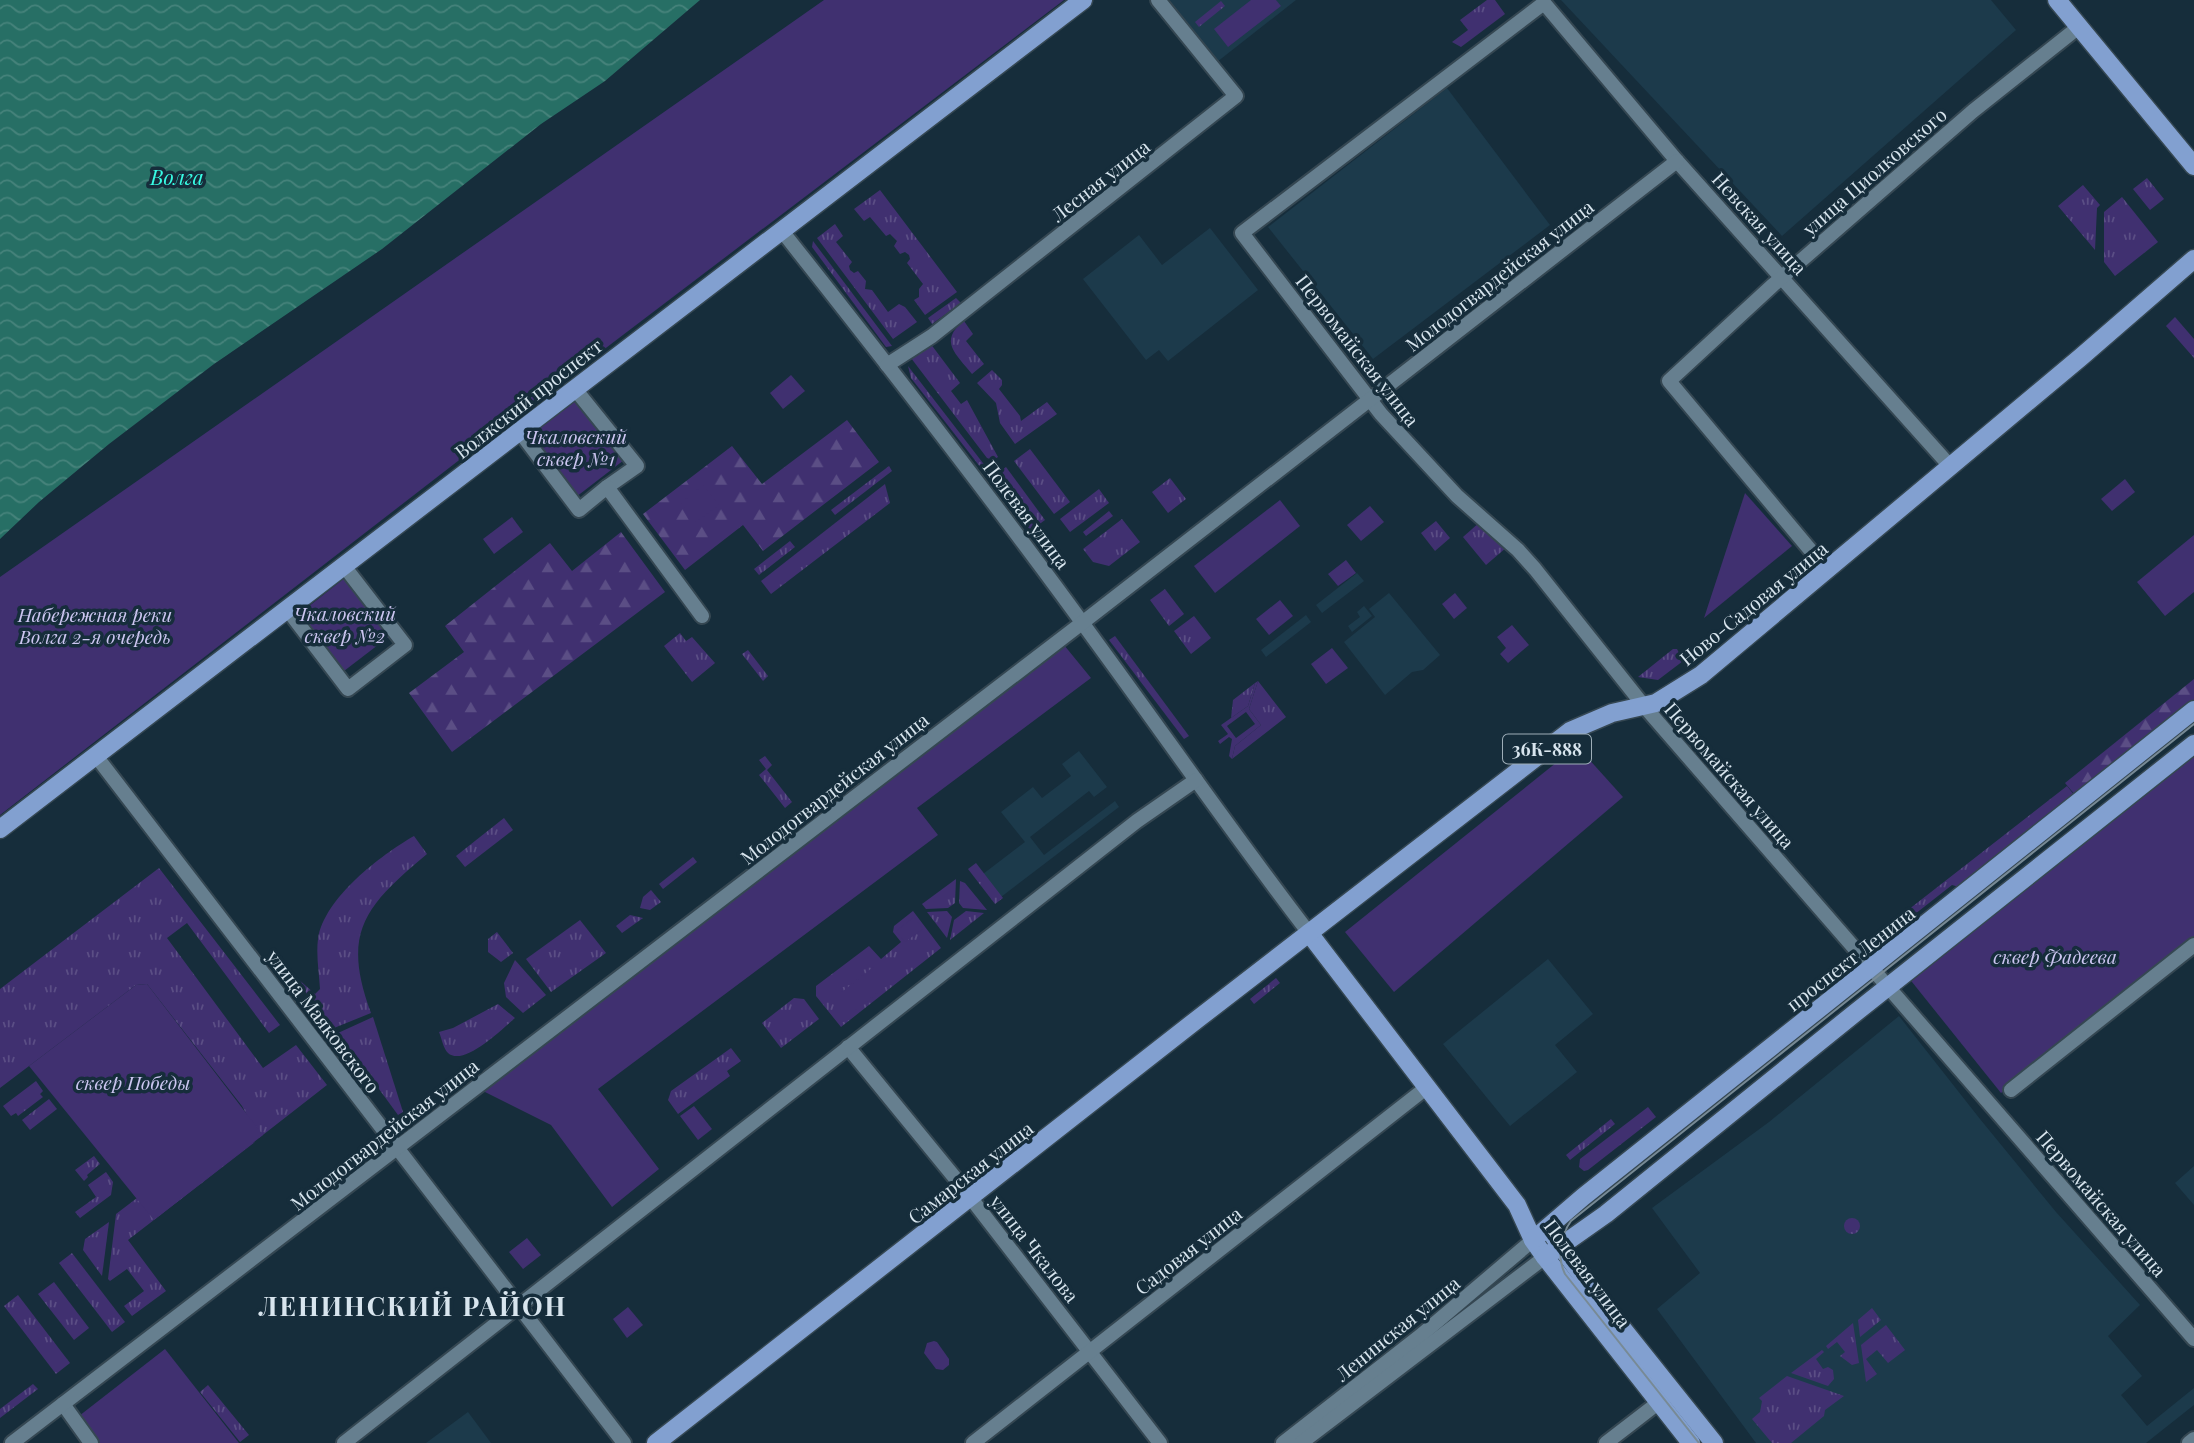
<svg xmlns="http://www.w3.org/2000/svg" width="2194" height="1443" font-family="'Playfair Display',serif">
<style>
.built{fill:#1c3a4b}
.grass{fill:url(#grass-tufts)}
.forest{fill:url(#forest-firs)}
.park{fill:#403070;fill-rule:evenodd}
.water{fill:url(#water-waves)}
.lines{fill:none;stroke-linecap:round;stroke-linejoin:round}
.minor-casing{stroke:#354752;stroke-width:18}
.major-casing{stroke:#354752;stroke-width:21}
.minor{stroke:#667f8f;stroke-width:14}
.major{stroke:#82a0d0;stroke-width:18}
.tram{stroke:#788a95;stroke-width:2}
.labels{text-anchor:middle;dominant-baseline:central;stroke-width:7;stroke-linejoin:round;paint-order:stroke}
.shield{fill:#162d3b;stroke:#9eaeb8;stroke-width:2}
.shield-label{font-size:18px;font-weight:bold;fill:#d8e5ee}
.street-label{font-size:19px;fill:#d8e5ee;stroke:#162d3b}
.park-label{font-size:19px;font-style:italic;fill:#ccc6f1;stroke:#162d3b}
.water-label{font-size:21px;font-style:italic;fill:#38fde5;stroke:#162d3b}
.district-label{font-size:26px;font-weight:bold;letter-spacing:2px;fill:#d8e5ee;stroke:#162d3b}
</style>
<defs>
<pattern id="grass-tufts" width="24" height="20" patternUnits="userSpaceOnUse" patternTransform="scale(1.75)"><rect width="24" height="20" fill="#403070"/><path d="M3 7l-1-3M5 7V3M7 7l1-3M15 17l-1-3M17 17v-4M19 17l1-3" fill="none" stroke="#5b4e85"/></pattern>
<pattern id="forest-firs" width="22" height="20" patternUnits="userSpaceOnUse" patternTransform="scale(1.75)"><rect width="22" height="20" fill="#403070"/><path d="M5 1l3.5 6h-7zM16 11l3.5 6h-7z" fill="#5b4e85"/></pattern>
<pattern id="water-waves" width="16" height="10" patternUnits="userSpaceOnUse" patternTransform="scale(1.75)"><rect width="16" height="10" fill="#276f65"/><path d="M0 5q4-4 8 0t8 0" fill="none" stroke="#46837b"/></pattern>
</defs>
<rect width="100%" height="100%" fill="#162d3b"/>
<g class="built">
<polygon points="1169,0 1296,0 1217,62"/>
<polygon points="1561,0 1991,0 2016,30 1782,236"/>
<polygon points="1447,88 1550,225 1373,359 1268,227"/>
<polygon points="1210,228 1258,290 1168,361 1159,350 1146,360 1083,279 1139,235 1162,265"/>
<polygon points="1357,573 1364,581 1322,613 1316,605"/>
<polygon points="1389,593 1440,655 1423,670 1412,672 1385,695 1344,642 1375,617 1369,609"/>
<polygon points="1364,606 1372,616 1352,632 1348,626 1360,617 1357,612"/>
<polygon points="1306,615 1311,622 1266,657 1261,650"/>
<polygon points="1079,751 1107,787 1094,797 1089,791 1030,837 1044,855 1115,801 1119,807 1001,897 983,874 1025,842 1001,812 1033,787 1042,798 1071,776 1062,764"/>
<polygon points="1548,959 1593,1014 1555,1045 1577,1072 1510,1126 1443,1044"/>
<polygon points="1899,1016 1980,1119 2056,1212 2140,1305 2108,1336 2142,1376 2121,1395 2147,1426 2194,1388 2194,1405 2146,1443 1756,1443 1657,1309 1700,1273 1652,1208 1769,1122"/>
<polygon points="2194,1166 2194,1205 2175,1183"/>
<polygon points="468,1412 491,1443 426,1443"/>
</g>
<g class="grass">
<polygon points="1487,0 1495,0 1505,14 1461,47 1452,42 1468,30 1460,20"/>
<polygon points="1221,1 1225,6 1199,27 1195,22"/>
<polygon points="2147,178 2164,199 2150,210 2133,189"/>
<polygon points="2083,185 2100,205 2097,208 2095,250 2058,206"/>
<polygon points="880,190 957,292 925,315 914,300 919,297 919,289 923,284 907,263 910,259 909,255 905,252 900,254 894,246 897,241 890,234 886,236 870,217 864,221 854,209"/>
<polygon points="2122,197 2158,242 2115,276 2104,262 2104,212"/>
<polygon points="835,224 843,236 836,242 852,262 849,266 850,270 854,273 858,271 866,281 865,289 872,290 888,312 899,304 905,307 917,322 893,339 817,238"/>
<polygon points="813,241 892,346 886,347 812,247"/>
<polygon points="956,298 961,303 932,324 928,318"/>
<polygon points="2175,317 2194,339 2194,358 2166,326"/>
<path d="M964 321 973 334 966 341 984 364 972 374C956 354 938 341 964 321Z"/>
<polygon points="930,343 960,383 951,391 961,404 967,400 998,457 993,460 987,458 911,358"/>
<polygon points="908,366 986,467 981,468 911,378"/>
<polygon points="992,370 1002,380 1002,385 999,389 1020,416 1021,421 1047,402 1057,414 1015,444 1000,423 996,403 977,383"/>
<polygon points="1030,449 1070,502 1054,514 1014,461"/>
<polygon points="889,466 892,471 835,515 831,510"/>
<polygon points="1006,467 1045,520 1030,531 991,478"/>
<polygon points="1170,478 1186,499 1168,513 1152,492"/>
<polygon points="885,484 890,503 771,594 761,581"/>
<polygon points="1099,489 1109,503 1070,532 1060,519"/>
<polygon points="1109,511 1113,516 1086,536 1083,532"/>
<polygon points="1122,519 1140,542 1109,566 1093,562 1083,549"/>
<polygon points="1436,521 1450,538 1435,551 1421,533"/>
<polygon points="1480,522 1507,547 1486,565 1463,537"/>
<polygon points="790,541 795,547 759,575 754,569"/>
<polygon points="1165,589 1184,614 1169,626 1150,600"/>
<polygon points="1194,616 1211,638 1191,654 1174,631"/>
<polygon points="680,633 686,641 692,637 715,663 692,682 664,646"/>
<polygon points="1115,636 1189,736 1184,739 1109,640"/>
<polygon points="1673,649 1677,649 1683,661 1658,680 1638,677"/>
<polygon points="748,650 768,676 763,681 742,654"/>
<polygon points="1258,681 1286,717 1232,759 1235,746 1261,725 1249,709"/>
<polygon points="1255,683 1248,706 1231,718 1233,700"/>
<polygon points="765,756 772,765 767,770 792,802 785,808 759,775 766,769 759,760"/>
<polygon points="2067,786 2075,796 1959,887 1952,885 1887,936 1881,931"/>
<polygon points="504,818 513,830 465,867 456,856"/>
<path d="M414 836 427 854C365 906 341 932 371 1013L334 1028 288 970 315 994 320 989C319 972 316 955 318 939 324 898 381 855 414 836Z"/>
<polygon points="693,857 697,862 663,889 659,884"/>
<polygon points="976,863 1003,898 995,904 968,869"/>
<polygon points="159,868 280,1025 269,1033 187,923 167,938 263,1068 296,1045 327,1085 259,1138 242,1106 147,984 136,985 0,1088 0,989"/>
<polygon points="956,879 955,903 948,908 926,909 922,904"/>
<polygon points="960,881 965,883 987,910 963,908 959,903"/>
<polygon points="651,890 661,902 650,910 640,908 643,897"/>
<polygon points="913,911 941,948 841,1027 816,996 816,986 869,946 881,959 901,942 893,932 894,926"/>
<polygon points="947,911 952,917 947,938 927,912"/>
<polygon points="966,911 984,913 950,940 954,920"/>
<polygon points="630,915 643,918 622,933 616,926"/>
<polygon points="580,920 606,953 551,992 526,959"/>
<polygon points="497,932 513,953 501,962 488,952 488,939"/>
<polygon points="515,960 546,995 523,1013 506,997 504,983"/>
<polygon points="1837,963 1841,968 1840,975 1824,988 1817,980"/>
<polygon points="1276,978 1280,983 1254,1004 1250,999"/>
<polygon points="794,998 804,999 819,1019 781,1048 762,1023"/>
<path d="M498 1004 515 1018C502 1029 464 1067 448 1053 443 1048 442 1039 439 1032L453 1028Z"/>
<polygon points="373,1017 403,1112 398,1115 338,1033"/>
<polygon points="731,1048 741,1061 727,1071 730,1076 678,1114 668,1100 671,1091"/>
<polygon points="36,1081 43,1091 40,1094 43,1097 18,1116 16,1113 11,1116 3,1106"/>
<polygon points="49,1099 57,1109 30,1130 22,1120"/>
<polygon points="1648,1107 1656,1117 1588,1170 1584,1171 1579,1167 1580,1159"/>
<polygon points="1611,1119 1615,1124 1570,1160 1566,1155"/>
<polygon points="255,1142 128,1240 166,1291 132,1316 124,1306 144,1291 127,1269 110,1281 108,1279 116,1214 137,1198 131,1191"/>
<polygon points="94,1156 100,1164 87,1175 88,1177 84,1181 75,1170"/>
<polygon points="106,1172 113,1182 111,1195 80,1218 75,1212 96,1197 88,1185"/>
<circle cx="1852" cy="1226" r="8"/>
<polygon points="109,1222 102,1276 83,1250 85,1239"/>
<polygon points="72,1253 125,1322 112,1332 59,1263"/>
<polygon points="54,1282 89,1328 74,1340 38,1294"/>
<polygon points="18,1295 70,1363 56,1374 4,1306"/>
<polygon points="1872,1308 1881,1320 1860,1337 1858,1320"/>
<polygon points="1853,1323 1859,1363 1852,1365 1840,1356 1845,1352 1837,1342 1828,1349 1826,1346"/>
<polygon points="1886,1325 1905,1350 1888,1363 1877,1350 1866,1359 1877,1374 1866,1382 1861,1345"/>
<polygon points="1822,1350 1824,1352 1816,1359 1823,1369 1828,1367 1833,1370 1834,1379 1828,1386 1791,1373"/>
<polygon points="1787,1376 1844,1396 1825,1410 1824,1416 1791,1443 1772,1443 1752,1419 1760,1412 1762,1401 1759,1398"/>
<polygon points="33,1384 38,1389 0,1418 0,1409"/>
<polygon points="208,1385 249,1435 240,1442 200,1392"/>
</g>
<g class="forest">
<polygon points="847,420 879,462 763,551 743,525 685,570 643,514 732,446 762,484"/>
<polygon points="621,532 665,592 452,752 409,693 464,652 445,626 550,543 572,571"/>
<polygon points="2194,679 2194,700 2076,796 2065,783"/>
</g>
<g class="park">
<polygon points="824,0 1064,0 515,417 0,815 0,577"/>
<polygon points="1251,0 1276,0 1281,6 1228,47 1214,29"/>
<polygon points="791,375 805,391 783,409 770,393"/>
<polygon points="576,397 624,460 576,497 528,434"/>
<polygon points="2125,479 2135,492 2112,511 2101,499"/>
<polygon points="703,485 719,505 696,522 681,503"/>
<polygon points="1745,493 1792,546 1704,618"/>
<polygon points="1280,500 1300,526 1215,593 1194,566"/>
<polygon points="1370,506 1384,522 1361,541 1347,525"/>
<polygon points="512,517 523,532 494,554 483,539"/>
<polygon points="2194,535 2194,592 2165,616 2137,582"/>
<polygon points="1346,560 1356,573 1338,586 1328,574"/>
<polygon points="346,577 391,635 344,671 299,614"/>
<polygon points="1455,593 1467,608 1454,619 1442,604"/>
<polygon points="1280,600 1293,616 1269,635 1256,619"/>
<polygon points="1512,625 1529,645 1508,663 1500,654 1506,648 1497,637"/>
<polygon points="1064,645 1091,678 917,808 938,835 598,1089 659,1169 612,1207 551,1125 483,1091"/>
<polygon points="1332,648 1348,668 1326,684 1311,664"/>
<path d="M1258 681 1249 709 1261 725 1235 746 1232 759 1229 756 1232 739 1229 737 1220 744 1218 741 1228 734 1221 725 1248 706 1255 683ZM1246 712 1255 724 1236 738 1227 726Z"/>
<polygon points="1577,746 1623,797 1394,992 1345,932"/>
<polygon points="2194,751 2194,941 2001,1093 1908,977"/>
<polygon points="914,917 923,929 905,942 896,931"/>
<polygon points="877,964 891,982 852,1013 838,995"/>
<polygon points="147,984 263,1135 154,1220 29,1066 136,985"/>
<polygon points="694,1106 712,1129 698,1140 680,1116"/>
<polygon points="527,1238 541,1255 523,1269 509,1252"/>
<polygon points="628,1307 643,1325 627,1338 613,1319"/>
<polygon points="934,1341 937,1342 949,1359 949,1365 943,1370 936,1369 924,1353 927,1343"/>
<polygon points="165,1349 239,1443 100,1443 79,1416"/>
</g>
<polygon class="water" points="0,0 700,0 605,81 541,124 382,249 214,364 109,444 39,502 0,539"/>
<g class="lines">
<g class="minor-casing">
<g id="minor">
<path d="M782 231C889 366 996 503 1097 643 1168 740 1236 838 1309 933"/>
<polyline points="887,365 932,336 1236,96 1158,0"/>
<polyline points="575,389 637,466 607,487"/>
<polyline points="520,432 579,510 607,487 702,616"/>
<polyline points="1950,466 1677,161 1544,3 1242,233 1381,414 1457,496 1518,550 1535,569 1644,706 2194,1339"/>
<polyline points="1827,570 1669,381 1773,285 1973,111 2080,26"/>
<polyline points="287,609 348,689 405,645 344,566"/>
<polyline points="96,756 624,1443"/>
<polyline points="848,1047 960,1184 1160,1443"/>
<polyline points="2011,1090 2194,945"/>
<polyline points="63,1404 91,1443"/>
<polyline points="12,1443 1082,623 1677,161"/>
<polyline points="344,1443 1137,821 1196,780"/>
<polyline points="973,1443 1426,1088"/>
<polyline points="1283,1443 1420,1336 1533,1240"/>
<polyline points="1301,1443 1545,1257"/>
<polyline points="1606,1443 1667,1396"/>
<polyline points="2189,1443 2194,1439"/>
</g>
</g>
<g class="major-casing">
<g id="major">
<polyline points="2057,0 2194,166"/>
<polyline points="0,829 1083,0"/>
<polyline points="1309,933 1517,1205 1533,1240 1545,1257 1691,1443"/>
<polyline points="1554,1237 1595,1294 1714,1443"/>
<polyline points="1533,1240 1583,1197 2194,710"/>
<polyline points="1545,1257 1606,1214 1855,1013 2194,744"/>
<polyline points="656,1443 1199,1018 1570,731 1612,713 1656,703 1701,675 2081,357 2194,259"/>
</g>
</g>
<use href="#minor" class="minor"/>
<use href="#major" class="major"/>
<path class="tram" d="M1699 1443 1565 1274C1557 1257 1560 1236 1571 1221L2194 724"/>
</g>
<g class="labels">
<rect class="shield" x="1503" y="734.5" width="88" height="29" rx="5"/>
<g class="shield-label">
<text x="1547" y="749">36К-888</text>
</g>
<g class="street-label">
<text transform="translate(1874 171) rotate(-41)">улица Циолковского</text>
<text transform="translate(1100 180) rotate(-38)">Лесная улица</text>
<text transform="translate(1760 223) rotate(48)">Невская улица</text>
<text transform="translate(1499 275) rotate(-38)">Молодогвардейская улица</text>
<text transform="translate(1358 350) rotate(52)">Первомайская улица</text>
<text transform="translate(528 398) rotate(-38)">Волжский проспект</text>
<text transform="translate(1027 514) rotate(53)">Полевая улица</text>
<text transform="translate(1753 603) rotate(-39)">Ново-Садовая улица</text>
<text transform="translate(1730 775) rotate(49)">Первомайская улица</text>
<text transform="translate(834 788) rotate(-38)">Молодогвардейская улица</text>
<text transform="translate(1850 958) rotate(-38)">проспект Ленина</text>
<text transform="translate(324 1021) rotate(53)">улица Маяковского</text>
<text transform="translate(384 1134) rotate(-38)">Молодогвардейская улица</text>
<text transform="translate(970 1172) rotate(-38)">Самарская улица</text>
<text transform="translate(2102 1203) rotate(49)">Первомайская улица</text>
<text transform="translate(1035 1248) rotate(52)">улица Чкалова</text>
<text transform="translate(1188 1250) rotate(-38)">Садовая улица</text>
<text transform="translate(1588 1273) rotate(53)">Полевая улица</text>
<text transform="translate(1397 1328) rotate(-39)">Ленинская улица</text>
</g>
<g class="park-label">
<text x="576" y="436">Чкаловский<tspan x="576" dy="22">сквер №1</tspan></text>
<text x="345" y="613">Чкаловский<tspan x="345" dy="22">сквер №2</tspan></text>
<text x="95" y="614">Набережная реки<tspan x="95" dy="22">Волга 2-я очередь</tspan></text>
<text x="2055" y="956">сквер Фадеева</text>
<text x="133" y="1082">сквер Победы</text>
</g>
<g class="water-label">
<text x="177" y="176">Волга</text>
</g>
<g class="district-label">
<text x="413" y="1305">ЛЕНИНСКИЙ РАЙОН</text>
</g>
</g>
</svg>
